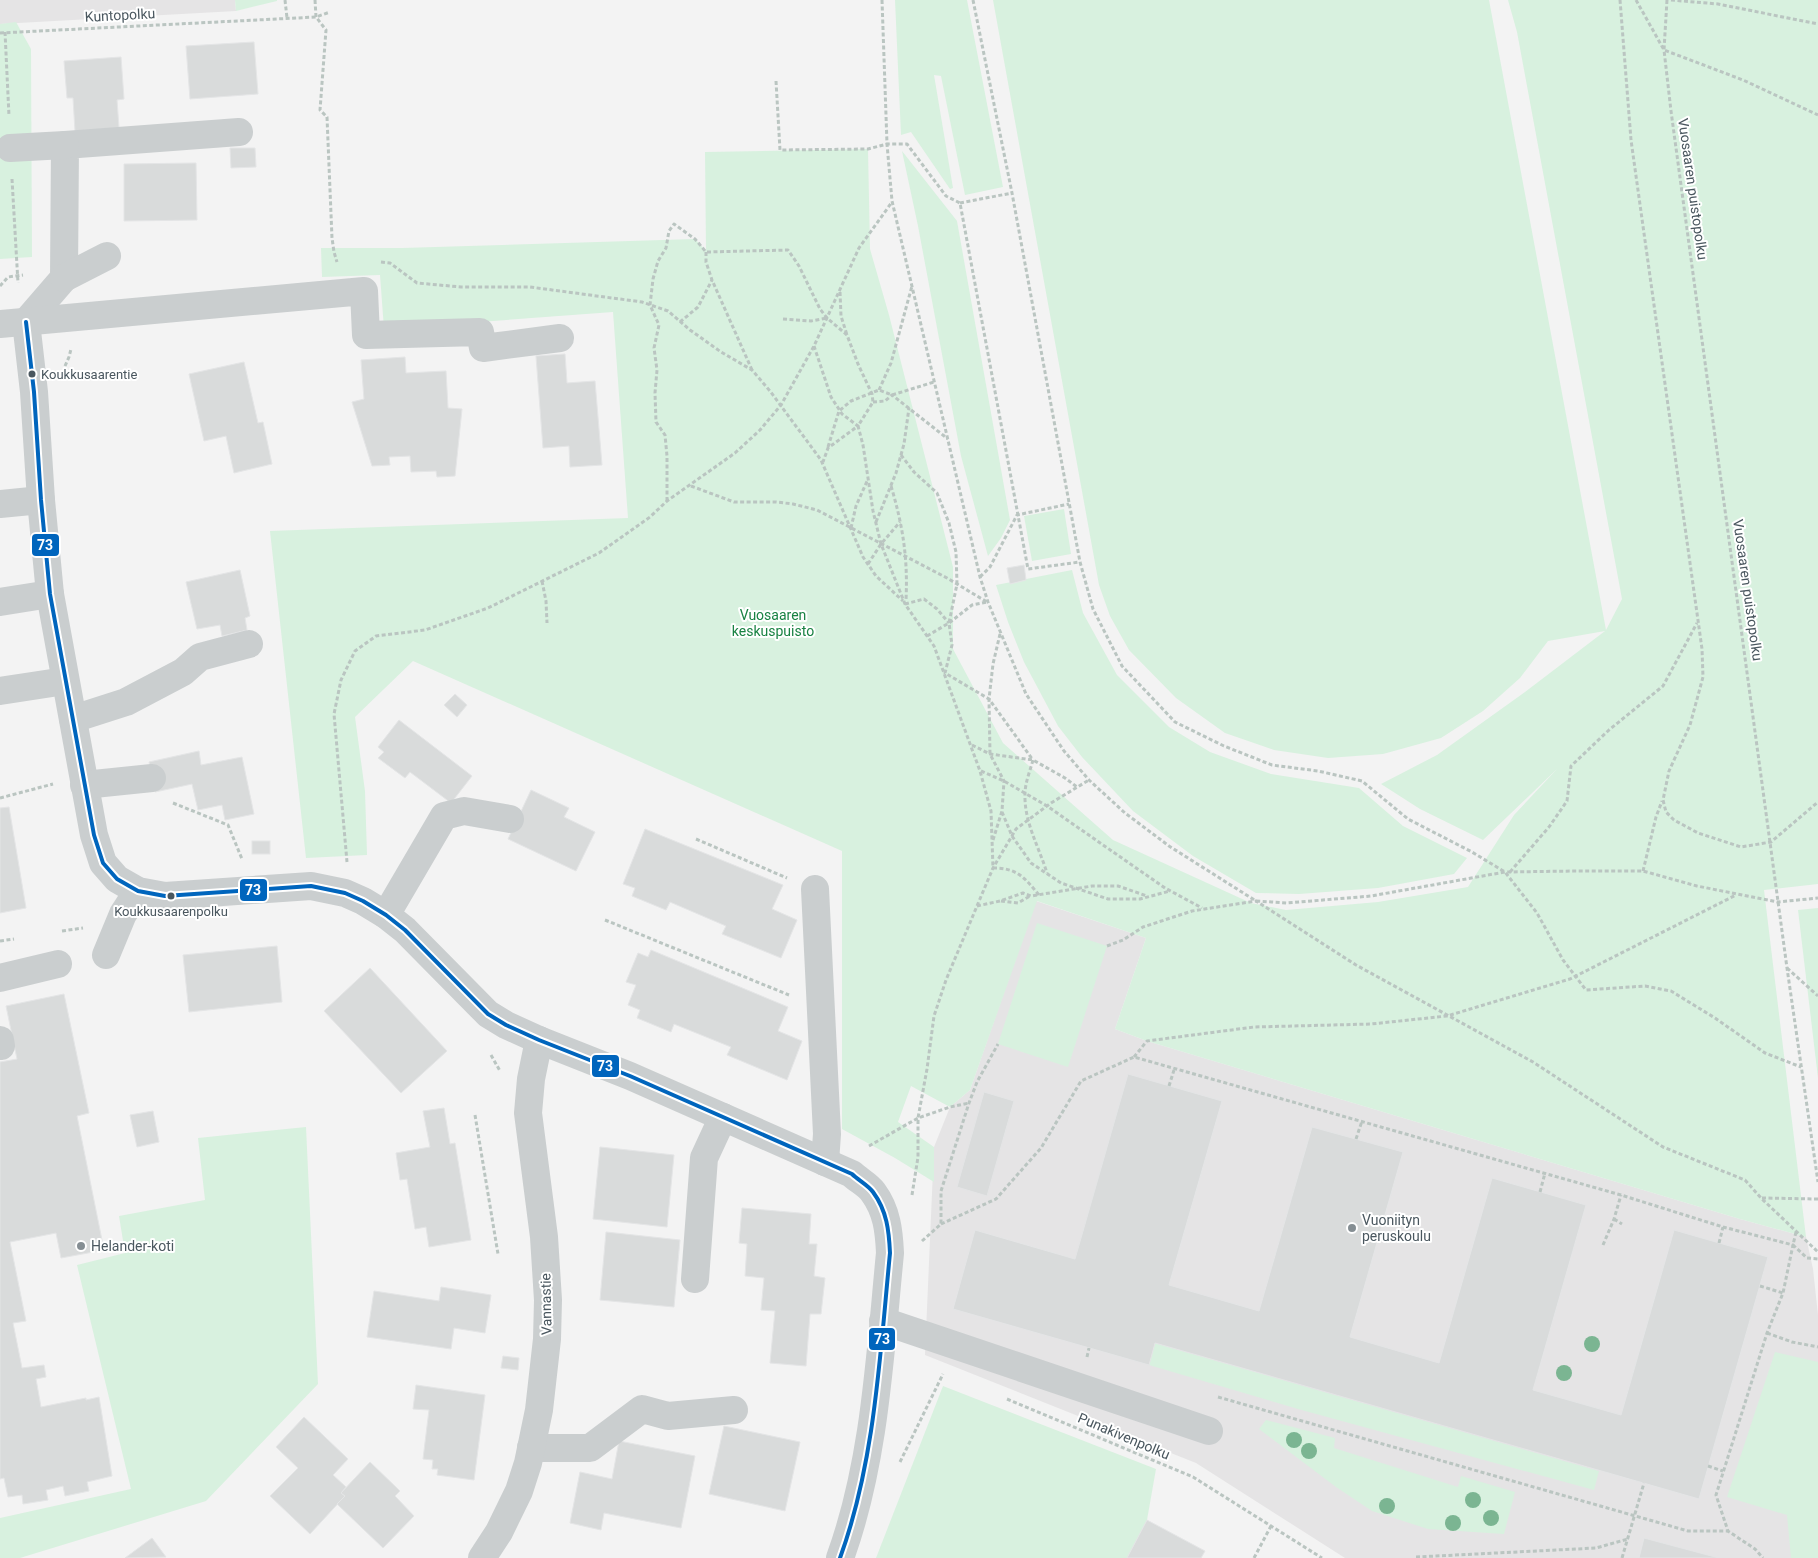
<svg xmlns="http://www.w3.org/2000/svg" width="1818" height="1558" font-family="Roboto,sans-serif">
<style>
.education{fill:#e5e4e5}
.green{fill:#d8f1df}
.building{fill:#d9dbdb;stroke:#e4e5e6}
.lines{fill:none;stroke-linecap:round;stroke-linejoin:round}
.path{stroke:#bac5c1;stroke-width:3;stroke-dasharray:4 2.5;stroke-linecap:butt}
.minor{stroke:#cacecf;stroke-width:28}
.bus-1-casing{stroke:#fff;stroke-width:8}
.bus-1{stroke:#0065bd;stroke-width:4}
.tree{fill:#7bb592}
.bus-dot{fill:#4a575f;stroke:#fff;stroke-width:2}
.poi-dot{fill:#858e93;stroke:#fff;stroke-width:2}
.labels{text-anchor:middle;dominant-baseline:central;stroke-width:4;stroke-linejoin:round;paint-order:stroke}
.bus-label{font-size:13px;fill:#4a575f;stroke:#fff;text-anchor:start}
.street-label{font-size:14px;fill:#4a575f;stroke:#fff}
.park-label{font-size:14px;fill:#198243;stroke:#fff}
.poi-label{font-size:14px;fill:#4a575f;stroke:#fff;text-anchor:start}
.line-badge{stroke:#fff;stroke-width:2}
.badge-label{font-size:14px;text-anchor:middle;font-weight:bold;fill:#fff}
</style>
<rect width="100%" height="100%" fill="#f3f3f3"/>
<g class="education">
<polygon points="0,0 235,0 236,11 0,24"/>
<polygon points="1036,901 1146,938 1115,1029 1147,1041 1740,1219 1806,1237 1813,1269 1818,1315 1818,1558 1345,1558 1196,1463 925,1355 934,1147 950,1107 970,1090"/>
</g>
<g class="green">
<polygon points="235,0 277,0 277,1 236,11"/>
<polygon points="895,0 967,0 1003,187 965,195 941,76 934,75 953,188 950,189 911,132 901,135"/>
<polygon points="993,0 1489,0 1606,630 1622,599 1517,32 1508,0 1818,0 1818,884 1764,890 1806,1237 1740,1219 1147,1041 1115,1029 1146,938 1037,901 970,1090 950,1107 911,1086 898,1122 934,1147 934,1182 895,1158 842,1129 842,851 413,661 355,717 365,791 367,855 306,858 270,531 628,518 613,312 384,329 380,275 322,277 321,248 402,248 695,239 706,251 705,152 868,149 870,249 889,315 953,567 953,649 1003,743 1113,840 1251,903 1286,910 1378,902 1468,887 1514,815 1557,769 1483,840 1420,809 1381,784 1437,755 1525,692 1605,631 1548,641 1520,678 1483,711 1441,738 1383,754 1328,758 1274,750 1225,733 1176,698 1129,650 1110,616 1099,585"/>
<polygon points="16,22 31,49 32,257 0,259 0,24"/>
<polygon points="902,151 957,221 1010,520 1001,538 988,556 961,456 918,226"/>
<polygon points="1064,509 1071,554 1032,561 1024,516"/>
<polygon points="1072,570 1083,613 1117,675 1169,727 1210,752 1271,774 1359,788 1403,826 1467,858 1454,874 1378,888 1299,894 1256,893 1193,856 1133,811 1082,757 1058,726 1024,662 1008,622 996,585"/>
<polygon points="1818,908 1818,1078 1798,910"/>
<polygon points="1037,923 1107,946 1068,1067 998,1044"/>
<polygon points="306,1127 318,1384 206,1501 20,1558 0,1558 0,1518 131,1489 77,1265 125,1253 119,1216 205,1200 198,1138"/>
<polygon points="1155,1343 1599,1471 1594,1490 1298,1409 1149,1365"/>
<polygon points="1775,1352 1818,1362 1818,1558 1791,1558 1787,1515 1727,1497"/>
<polygon points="943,1386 1156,1469 1147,1520 1127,1558 876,1558"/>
<polygon points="1266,1420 1335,1438 1334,1448 1458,1487 1461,1476 1515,1492 1504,1534 1428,1529 1372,1511 1336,1487 1259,1429"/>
</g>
<g class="building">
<polygon points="254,42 258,94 190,99 186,46"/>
<polygon points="121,57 124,99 117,100 119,128 75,131 73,98 67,98 64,61"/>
<polygon points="230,148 255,148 256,167 231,168"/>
<polygon points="196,163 197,220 124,221 124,164"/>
<polygon points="565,354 567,383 595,381 602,465 570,467 569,446 543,448 536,356"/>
<polygon points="405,357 406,373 446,371 448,408 462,409 455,476 437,477 436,471 411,472 410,456 389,457 390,465 372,466 352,402 364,399 361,360"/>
<polygon points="244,362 258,423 263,422 272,464 234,473 226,436 204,441 189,374"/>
<polygon points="1024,565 1026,580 1010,584 1007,568"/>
<polygon points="240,570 250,616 245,618 247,630 222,636 220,625 197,629 186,582"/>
<polygon points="455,694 467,705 457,717 444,705"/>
<polygon points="399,720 472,776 451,803 410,772 405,778 378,758 384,752 378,747"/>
<polygon points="199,751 201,765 242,757 254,814 225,820 222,805 198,810 192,784 155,792 149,762"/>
<polygon points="531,790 569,808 564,817 595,832 576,871 508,839"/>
<polygon points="9,807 26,908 0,913 0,808"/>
<polygon points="645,829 783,885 772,909 797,920 781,958 722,934 726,926 670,902 666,910 632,896 635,888 623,884"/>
<rect x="252" y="841" width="18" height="13"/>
<polygon points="277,946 282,1002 189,1012 183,955"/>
<polygon points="651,950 788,1007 778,1031 802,1041 787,1080 727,1055 731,1047 674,1024 671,1032 637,1018 640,1010 628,1005 636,985 626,982 638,953 648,957"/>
<polygon points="370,968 447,1051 401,1093 324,1011"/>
<polygon points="64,994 89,1113 77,1116 104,1250 61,1258 56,1233 10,1242 26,1321 13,1323 22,1368 44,1365 46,1377 36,1379 41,1407 86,1398 86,1400 99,1397 112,1476 87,1482 89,1491 65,1496 63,1486 46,1490 48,1500 23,1504 22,1495 8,1497 4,1478 0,1479 0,1062 17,1059 6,1006"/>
<polygon points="1128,1074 1222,1101 1169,1285 1259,1311 1312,1127 1403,1152 1350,1337 1439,1363 1492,1178 1586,1205 1533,1390 1621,1415 1674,1230 1768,1257 1699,1499 1155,1343 1149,1365 953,1309 975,1230 1075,1259"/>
<polygon points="984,1092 1014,1101 987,1196 957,1187"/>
<polygon points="444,1108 450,1144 455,1143 471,1240 429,1247 426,1227 415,1229 407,1179 400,1180 396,1153 430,1147 423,1111"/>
<polygon points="153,1111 159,1142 137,1147 130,1115"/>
<polygon points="600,1147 674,1155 667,1227 593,1219"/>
<polygon points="742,1208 811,1214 809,1244 817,1244 814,1276 825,1278 821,1314 810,1314 806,1366 770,1363 775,1311 761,1310 764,1278 745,1276 747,1244 739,1243"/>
<polygon points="606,1232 680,1240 674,1307 600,1300"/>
<polygon points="441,1287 491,1295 485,1333 454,1328 451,1349 367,1337 374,1291 439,1301"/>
<polygon points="503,1356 519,1358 518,1370 501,1368"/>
<polygon points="416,1385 485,1395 474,1480 437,1475 438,1469 432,1469 433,1460 423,1459 429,1410 413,1409"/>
<polygon points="304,1417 348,1459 333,1475 346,1487 341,1493 345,1496 310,1534 270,1496 298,1468 276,1447"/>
<polygon points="724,1426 800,1442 785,1511 709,1494"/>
<polygon points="619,1441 695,1456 681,1528 604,1513 601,1530 570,1523 580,1472 612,1479"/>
<polygon points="370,1462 400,1491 395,1496 414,1516 383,1548 337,1504 345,1496 341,1493"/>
<polygon points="1147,1520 1205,1551 1201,1558 1127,1558"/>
<polygon points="152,1538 166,1557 125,1558"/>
<polygon points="1644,1538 1719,1558 1639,1558"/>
</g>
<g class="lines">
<g class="path">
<polyline points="285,0 287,18"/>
<polyline points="315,0 316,17 326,30 320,110 327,117 332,238 334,252 337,262"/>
<polyline points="882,0 887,144 892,201 980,577 988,602 1026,694 1064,751 1089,780 1125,813 1169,846 1256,901 1287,903 1371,896 1505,872 1576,871 1643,871 1697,886 1778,902 1818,898"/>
<polyline points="973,0 1012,193 1080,562 1093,609 1122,666 1175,722 1224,746 1272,765 1318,771 1362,781 1408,819 1472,852 1505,872 1537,913 1563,960 1586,990 1645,986 1671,991 1715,1018 1765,1053 1801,1067"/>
<polyline points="1620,0 1631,140 1702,649 1703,677 1690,725 1669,771 1663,800 1666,812 1674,820 1698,833 1741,847 1771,842 1818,802"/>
<polyline points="1636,0 1664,50 1743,80 1818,115"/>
<polyline points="1667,0 1664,50 1671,111 1787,968 1818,1182"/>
<polyline points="1671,0 1718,4 1818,24"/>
<polyline points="5,32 9,116"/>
<polyline points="0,33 316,17 330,12"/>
<polyline points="776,81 780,150 868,149 887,144 907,144 946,196 960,203 1028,569 1080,562"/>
<polyline points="12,179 18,283"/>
<polyline points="960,203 1012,193"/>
<polyline points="706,252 706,262 712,280 752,370"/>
<polyline points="381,262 390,263 417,283 461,287 530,287 642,302 668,311 690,330 721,352 752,370 770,391 821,460 863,557 876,576 903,601"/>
<polyline points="0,286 8,277 23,275"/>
<polyline points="840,292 841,316 847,335"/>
<polyline points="783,319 811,321 827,318"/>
<polyline points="680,322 698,307 712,280"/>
<polyline points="814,346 831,397 842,414 858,426 828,448 823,462"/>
<polyline points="65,366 69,357 71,349"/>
<polyline points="879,390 891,363 912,286"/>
<polyline points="873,402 885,401 892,395 948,439"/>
<polyline points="828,447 839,411 851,401 879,390 892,395 934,382"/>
<path d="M901 455 914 472 937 493 949 523 956 552 957 584 949 623 952 645 945 673 989 699 1033 760C1030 771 1025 783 1025 794 1024 822 1039 847 1047 873"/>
<polyline points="691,486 734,502 776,502 793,504 817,510 947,578 987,602"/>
<path d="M891 486C903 526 908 559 906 600"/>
<path d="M667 501V456L665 435 656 422 655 393 657 370 654 348 659 325 650 305 653 279 658 261 666 248 669 231 674 224 695 239 706 252 788 250 799 266 820 309 827 318 847 335 858 364 872 394 873 402 858 426 863 445 873 511 881 544 905 604 934 646 980 771 991 811 993 868C1017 868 1024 877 1039 895"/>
<polyline points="876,522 896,473 904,444 909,408"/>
<polyline points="851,528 856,506 868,479"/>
<polyline points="868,564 881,544 900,522"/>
<polyline points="980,577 990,567 1017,515 1069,504"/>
<polyline points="542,581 546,601 547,623"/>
<polyline points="905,604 924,599 937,609 949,623"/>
<polyline points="927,636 949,623 972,605 987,602"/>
<polyline points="972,745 990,754 1033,760 1065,778 1077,787"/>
<polyline points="981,771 1004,781 1047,806 1165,888 1202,908"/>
<polyline points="0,798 53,784"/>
<polyline points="173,803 228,825 242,859"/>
<polyline points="1002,812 1012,836 1031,863 1061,883 1108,899 1140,899 1170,891"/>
<polyline points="696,839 787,878"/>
<polyline points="993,840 1002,811 1004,781 990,754 989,699 993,664 1000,634"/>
<polyline points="347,862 334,714 341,680 355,651 376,636 425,630 488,608 599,553 650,517 667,501 735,453 760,430 781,405 814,346 859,248 892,202"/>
<polyline points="1643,871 1656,817 1662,801"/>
<polyline points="1510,872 1549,827 1567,801 1571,766 1609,730 1663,686 1697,623"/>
<polyline points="1001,901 1018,903 1030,896"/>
<polyline points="977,906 1000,901 1023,893 1031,896 1092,886 1118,886 1147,896"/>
<polyline points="605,920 789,995"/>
<polyline points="62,931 83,928"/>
<polyline points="0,941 14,939"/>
<polyline points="1107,946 1123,940 1143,927 1192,911 1256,901 1356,965 1533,1062 1663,1147 1745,1180 1761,1198 1818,1252"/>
<polyline points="1787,968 1818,996"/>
<polyline points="491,1055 500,1071"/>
<polyline points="1134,1057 1147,1041 1254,1027 1371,1024 1447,1016 1570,979 1736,895"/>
<polyline points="1169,1086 1174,1070"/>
<polyline points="475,1115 498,1254"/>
<polyline points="1356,1139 1362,1121"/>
<polyline points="869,1146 918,1118 950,1107 969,1103"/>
<polyline points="1540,1192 1545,1173"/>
<polyline points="912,1195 918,1157 918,1118 927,1069 934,1016 946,980 977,906 993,868 1016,829 1051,803 1089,780"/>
<polyline points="1762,1198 1818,1199"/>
<polyline points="1614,1219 1622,1224"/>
<polyline points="941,1224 996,1199 1041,1148 1081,1081 1134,1057 1621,1195 1723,1227 1793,1245 1783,1293 1767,1333 1716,1495 1728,1531 1755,1549 1763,1558"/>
<polyline points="1796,1232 1793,1245 1807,1258 1818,1259"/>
<polyline points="922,1241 941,1224 941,1191 969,1103 977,1082 998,1044"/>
<polyline points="1719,1243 1723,1227"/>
<polyline points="1603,1245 1614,1219 1621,1195"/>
<polyline points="1760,1286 1783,1293"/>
<polyline points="1767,1333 1792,1342 1818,1347"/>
<polyline points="1087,1357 1089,1348"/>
<polyline points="1218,1397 1688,1531 1728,1531"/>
<polyline points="1007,1399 1193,1477 1322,1558"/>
<polyline points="900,1462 943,1374"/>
<polyline points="1708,1466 1723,1471"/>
<polyline points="1416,1557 1596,1548 1628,1539"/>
<polyline points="1254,1558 1271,1526"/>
<polyline points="1622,1558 1644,1483"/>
</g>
<g class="minor">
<path d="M239 132 65 145 64 278 26 322 34 392 41 500 50 594 94 835 103 863 117 879 138 891 165 896 311 886 345 893 363 901 386 915 405 930 488 1014 506 1025 539 1040 630 1076 852 1174C858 1180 868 1185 873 1192 887 1211 889 1231 890 1253 880 1354 875 1462 840 1558"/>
<polyline points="10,148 65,145"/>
<polyline points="64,278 107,256"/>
<polyline points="0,324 364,291 366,335 480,332 483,348 560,338"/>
<polyline points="0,504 41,500"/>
<polyline points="0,602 50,594"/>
<polyline points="0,691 65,681"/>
<polyline points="73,719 126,702 183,672 200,657 249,644"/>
<polyline points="84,785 152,778"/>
<polyline points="815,889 827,1134 825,1162"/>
<polyline points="386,915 444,816 464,811 510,819"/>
<polyline points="106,955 123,914 138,891"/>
<polyline points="0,978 58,964"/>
<polyline points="0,1040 1,1046"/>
<polyline points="695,1279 704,1158 723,1117"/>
<polyline points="883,1321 1209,1431"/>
<polyline points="531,1448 590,1448 642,1409 668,1416 734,1410"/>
<polyline points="482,1558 499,1532 519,1491 528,1463 539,1410 547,1339 548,1300 544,1237 528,1113 531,1079 539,1040"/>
</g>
<g class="bus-1-casing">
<path id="bus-1" d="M26 322 34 392 41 500 50 594 94 835 103 863 117 879 138 891 165 896 311 886 345 893 363 901 386 915 405 930 488 1014 506 1025 539 1040 630 1076 852 1174C858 1180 868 1185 873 1192 887 1211 889 1231 890 1253 880 1354 875 1462 840 1558"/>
</g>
<use href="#bus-1" class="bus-1"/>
</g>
<g class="tree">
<circle cx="1592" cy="1344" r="8"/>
<circle cx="1564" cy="1373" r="8"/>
<circle cx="1294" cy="1440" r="8"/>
<circle cx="1309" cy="1451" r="8"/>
<circle cx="1473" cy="1500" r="8"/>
<circle cx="1387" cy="1506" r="8"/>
<circle cx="1491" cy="1518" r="8"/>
<circle cx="1453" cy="1523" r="8"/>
</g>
<g class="bus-dot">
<circle cx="32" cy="374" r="4.5"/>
<circle cx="171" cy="896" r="4.5"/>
</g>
<g class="poi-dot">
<circle cx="1352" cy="1228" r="5"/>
<circle cx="81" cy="1246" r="5"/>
</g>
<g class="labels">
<g class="bus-label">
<text x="41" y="374">Koukkusaarentie</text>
<text x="171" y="911" text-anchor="middle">Koukkusaarenpolku</text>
</g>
<g class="street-label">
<text transform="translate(120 15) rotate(-3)">Kuntopolku</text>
<text transform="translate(1693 189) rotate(82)">Vuosaaren puistopolku</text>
<text transform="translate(1748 590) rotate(82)">Vuosaaren puistopolku</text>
<text transform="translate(546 1304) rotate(-91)">Vannastie</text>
<text transform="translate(1124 1436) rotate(23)">Punakivenpolku</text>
</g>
<g class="park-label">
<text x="773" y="615">Vuosaaren<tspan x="773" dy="16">keskuspuisto</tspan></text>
</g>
<g class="poi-label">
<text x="1362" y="1220">Vuoniityn<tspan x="1362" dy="16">peruskoulu</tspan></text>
<text x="91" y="1246">Helander-koti</text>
</g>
</g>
<g class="line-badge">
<rect x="31" y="533" width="29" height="24" rx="5" fill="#0065bd"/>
<rect x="239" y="878" width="29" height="24" rx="5" fill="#0065bd"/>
<rect x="591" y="1054" width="29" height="24" rx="5" fill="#0065bd"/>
<rect x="868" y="1327" width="28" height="24" rx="5" fill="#0065bd"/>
</g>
<g class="badge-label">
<text x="45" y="550">73</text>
<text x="253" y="895">73</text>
<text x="605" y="1071">73</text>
<text x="882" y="1344">73</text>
</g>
</svg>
